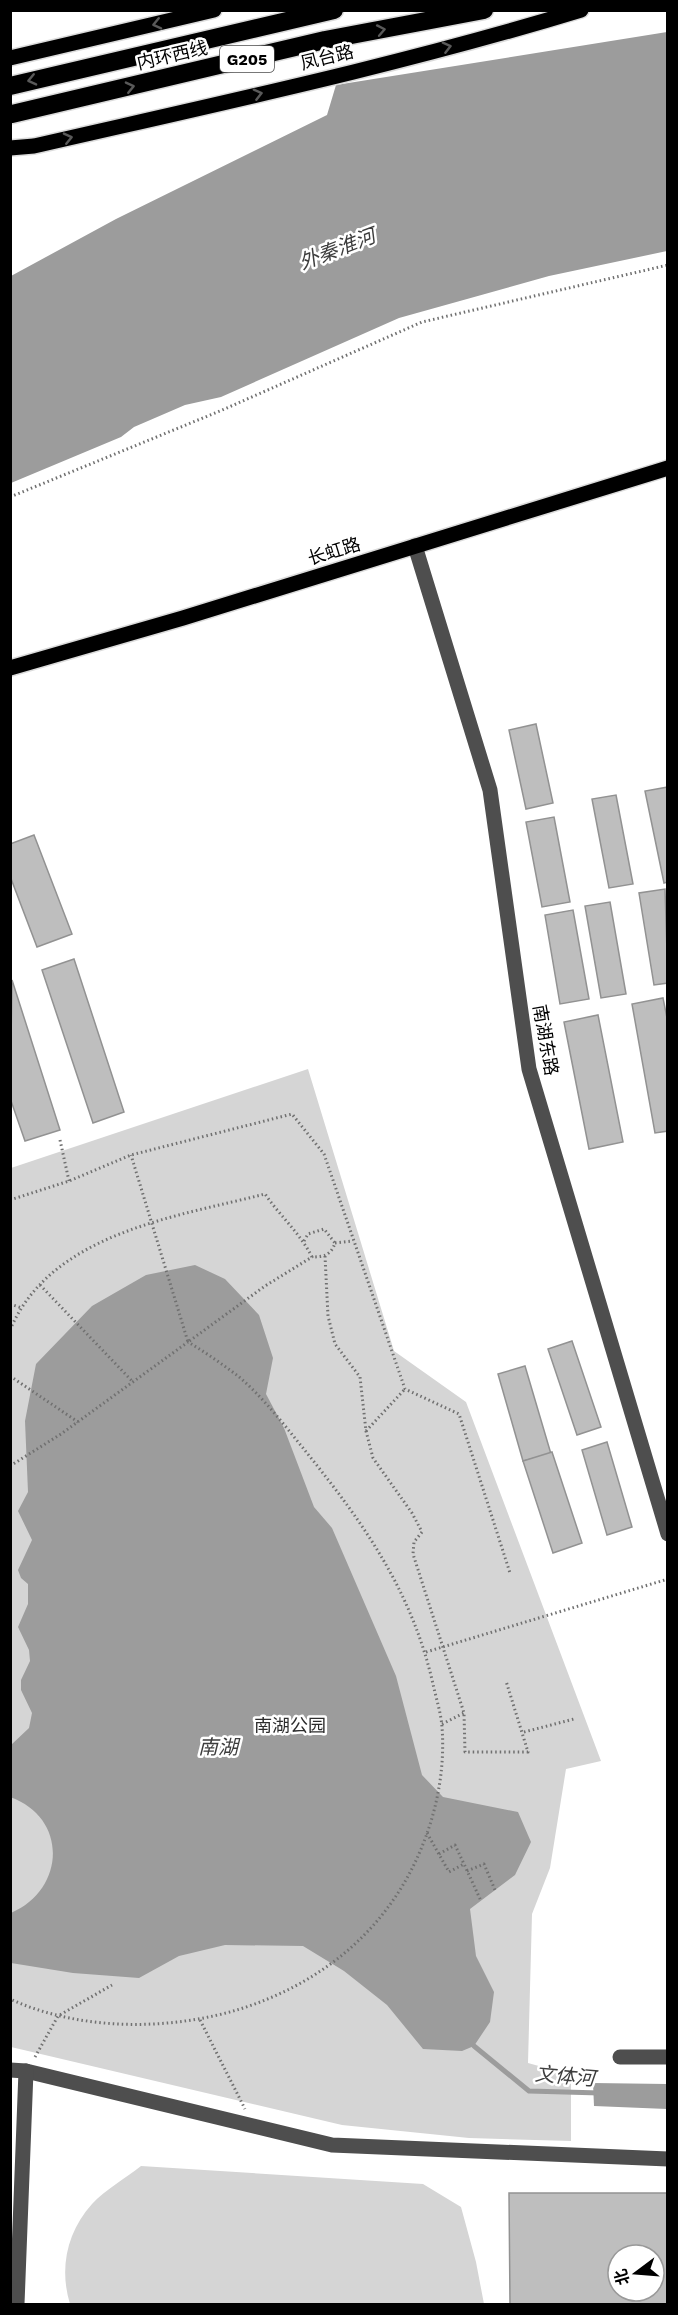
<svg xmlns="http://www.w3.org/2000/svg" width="678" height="2315" font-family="'Work Sans','Noto Sans SC',sans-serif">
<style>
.green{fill:#d5d5d5}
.water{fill:#9c9c9c}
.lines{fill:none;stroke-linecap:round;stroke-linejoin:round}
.stream{stroke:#9c9c9c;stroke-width:5}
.building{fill:#bebebe;stroke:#929292;stroke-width:1.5;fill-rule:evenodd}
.major-casing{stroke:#dbdbdb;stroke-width:18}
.highway-casing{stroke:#dbdbdb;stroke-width:21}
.path{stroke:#707070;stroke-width:3;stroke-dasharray:1.5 3;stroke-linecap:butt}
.minor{stroke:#4e4e4e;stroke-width:15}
.major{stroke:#000;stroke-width:15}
.highway{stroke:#000;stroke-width:18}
.oneway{stroke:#595959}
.labels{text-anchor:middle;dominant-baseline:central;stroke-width:5;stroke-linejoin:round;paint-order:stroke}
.shield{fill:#fff;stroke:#4c4c4c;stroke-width:1.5}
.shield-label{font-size:16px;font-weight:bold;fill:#000}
.street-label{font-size:18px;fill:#000;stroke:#fff}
.park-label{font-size:18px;fill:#2c2c2c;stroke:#fff}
.water-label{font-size:20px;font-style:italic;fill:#3d3d3d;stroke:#fff}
</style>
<rect width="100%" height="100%" fill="#fff"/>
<g class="green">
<polygon points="308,1069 394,1351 466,1402 601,1761 566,1769 550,1868 532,1914 528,2063 571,2075 571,2141 469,2138 342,2125 11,2047 11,1168"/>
<path d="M141 2166 423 2184 461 2207 476 2262 484 2304H70C59 2268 67 2232 92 2204 105 2190 126 2178 141 2166Z"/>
</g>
<g class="water">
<polygon points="667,32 667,251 549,276 399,318 221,397 185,405 134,427 121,437 11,483 11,276 116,219 327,115 336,85"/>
<path d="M195 1265 225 1279 259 1315 273 1358 266 1394 284 1428 314 1507 332 1528 396 1676 422 1775 443 1797 518 1812 531 1842 515 1875 470 1909 476 1956 494 1992 490 2022 474 2046 462 2051 423 2049 387 2005 344 1971 303 1946 225 1945 179 1956 139 1978 73 1973 11 1963V1913C65 1890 69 1818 10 1797L11 1745 29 1728 32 1713 21 1690V1680L30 1661 29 1650 18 1627 28 1604V1584L21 1578 18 1570 32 1540 18 1511 28 1492 25 1421 36 1364 92 1306 146 1275Z"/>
<polygon points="593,2083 667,2084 667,2109 594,2106"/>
</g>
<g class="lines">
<polyline class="stream" points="474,2046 529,2091 600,2093"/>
</g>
<g class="building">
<polygon points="536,724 553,803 526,809 509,730"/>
<polygon points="668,787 668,882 664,883 645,791"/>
<polygon points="616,795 633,884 609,888 592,799"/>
<polygon points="554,817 570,902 542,907 526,822"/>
<polygon points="34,835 72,934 37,947 10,876 10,844"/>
<polygon points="665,889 668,983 654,985 639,893"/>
<polygon points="610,902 626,994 601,998 585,906"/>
<polygon points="573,910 589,999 560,1004 545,915"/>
<polygon points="74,959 124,1112 93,1123 42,970"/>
<polygon points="12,980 60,1130 25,1141 10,1098"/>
<polygon points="663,998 668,1023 668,1131 655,1133 632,1004"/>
<polygon points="598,1015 623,1142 589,1149 564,1022"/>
<polygon points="572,1341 601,1427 577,1435 548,1349"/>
<polygon points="525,1366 551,1454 523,1461 498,1374"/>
<polygon points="607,1442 632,1527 607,1535 582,1450"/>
<polygon points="552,1452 582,1543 553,1553 523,1461"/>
<path d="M509 2193H668V2304H510ZM618 2255H654V2291H618Z"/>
</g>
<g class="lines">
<g class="major-casing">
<g id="major">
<polyline points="10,58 214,10"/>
<path d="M10 148 34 146C217 104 401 65 581 10"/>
<polyline points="10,668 183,618 668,468"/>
</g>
</g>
<g class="highway-casing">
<g id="highway">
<polyline points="10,86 334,10"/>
<polyline points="12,114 325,40 484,10"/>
</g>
</g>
<g class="path">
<polyline points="10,497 220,411 422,322 668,265"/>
<polyline points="60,1140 69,1181"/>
<polyline points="10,1200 69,1181 131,1155 292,1114 324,1154 405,1389 459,1414 510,1573"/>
<path d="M304 1241 308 1234 324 1229 335 1243C331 1255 324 1257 312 1257"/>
<polyline points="335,1243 353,1241"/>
<polyline points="325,1256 328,1316 335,1344 360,1377 366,1431 373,1458 412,1513 422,1532 414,1542 413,1554 464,1713 465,1752 528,1752 506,1681"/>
<polyline points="40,1285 133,1382"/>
<polyline points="10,1304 22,1308"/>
<path d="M10 1330C51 1233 175 1217 265 1194 280 1216 300 1233 312 1257L265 1286 188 1342 131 1155"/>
<polyline points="10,1376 78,1422"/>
<polyline points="366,1431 405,1389"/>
<path d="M10 1466 61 1434 188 1342C205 1352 222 1364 238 1376 263 1397 286 1427 307 1453 365 1525 412 1592 433 1684 436 1698 441 1713 442 1727 446 1779 432 1833 407 1878 370 1944 310 1987 240 2009 168 2031 80 2031 10 1999"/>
<polyline points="426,1652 668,1579"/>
<polyline points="442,1724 464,1713"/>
<polyline points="524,1732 574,1719"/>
<polyline points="427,1833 449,1872 464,1864 481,1901"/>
<polyline points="439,1854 455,1845 464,1864"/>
<polyline points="467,1871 484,1864 495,1890"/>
<polyline points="200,2020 245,2109"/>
<polyline points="35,2057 58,2016 112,1985"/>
</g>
<g class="minor">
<polyline points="415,546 490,790 529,1069 668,1534"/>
<polyline points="620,2057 668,2057"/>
<polyline points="10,2070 26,2071 332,2145 668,2159"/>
<polyline points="17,2304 26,2071"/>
</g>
<use href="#major" class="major"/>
<use href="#highway" class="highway"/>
</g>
<defs><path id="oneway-chevron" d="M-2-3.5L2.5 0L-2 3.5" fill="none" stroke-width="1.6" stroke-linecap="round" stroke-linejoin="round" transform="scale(1.5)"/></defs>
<g class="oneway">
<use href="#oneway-chevron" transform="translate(157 24) rotate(167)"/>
<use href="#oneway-chevron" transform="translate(381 30) rotate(-11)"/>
<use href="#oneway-chevron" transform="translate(447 47) rotate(-14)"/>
<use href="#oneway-chevron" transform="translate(32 80) rotate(167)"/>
<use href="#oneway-chevron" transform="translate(130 87) rotate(-13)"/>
<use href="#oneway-chevron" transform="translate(258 94) rotate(-14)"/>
<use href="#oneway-chevron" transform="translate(68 138) rotate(-13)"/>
</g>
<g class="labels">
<rect class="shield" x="220" y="46" width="54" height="26" rx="4.5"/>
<g class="shield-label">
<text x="247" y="59">G205</text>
</g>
<g class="street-label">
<text transform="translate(172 55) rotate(-13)">内环西线</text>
<text transform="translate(327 57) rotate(-14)">凤台路</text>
<text transform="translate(334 551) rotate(-17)">长虹路</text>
<text transform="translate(546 1040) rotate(80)">南湖东路</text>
</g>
<g class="park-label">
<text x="290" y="1725">南湖公园</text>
</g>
<g class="water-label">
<text transform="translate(337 249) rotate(-21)">外秦淮河</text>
<text x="218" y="1747">南湖</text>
<text transform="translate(565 2076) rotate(5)">文体河</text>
</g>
</g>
<rect width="678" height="2315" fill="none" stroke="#000000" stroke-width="24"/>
<g transform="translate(636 2273) rotate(254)"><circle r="28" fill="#ffffff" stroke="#999999" stroke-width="1.5"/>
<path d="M0-4.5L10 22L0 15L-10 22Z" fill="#000000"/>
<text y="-9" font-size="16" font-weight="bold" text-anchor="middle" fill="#000000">北</text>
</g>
</svg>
